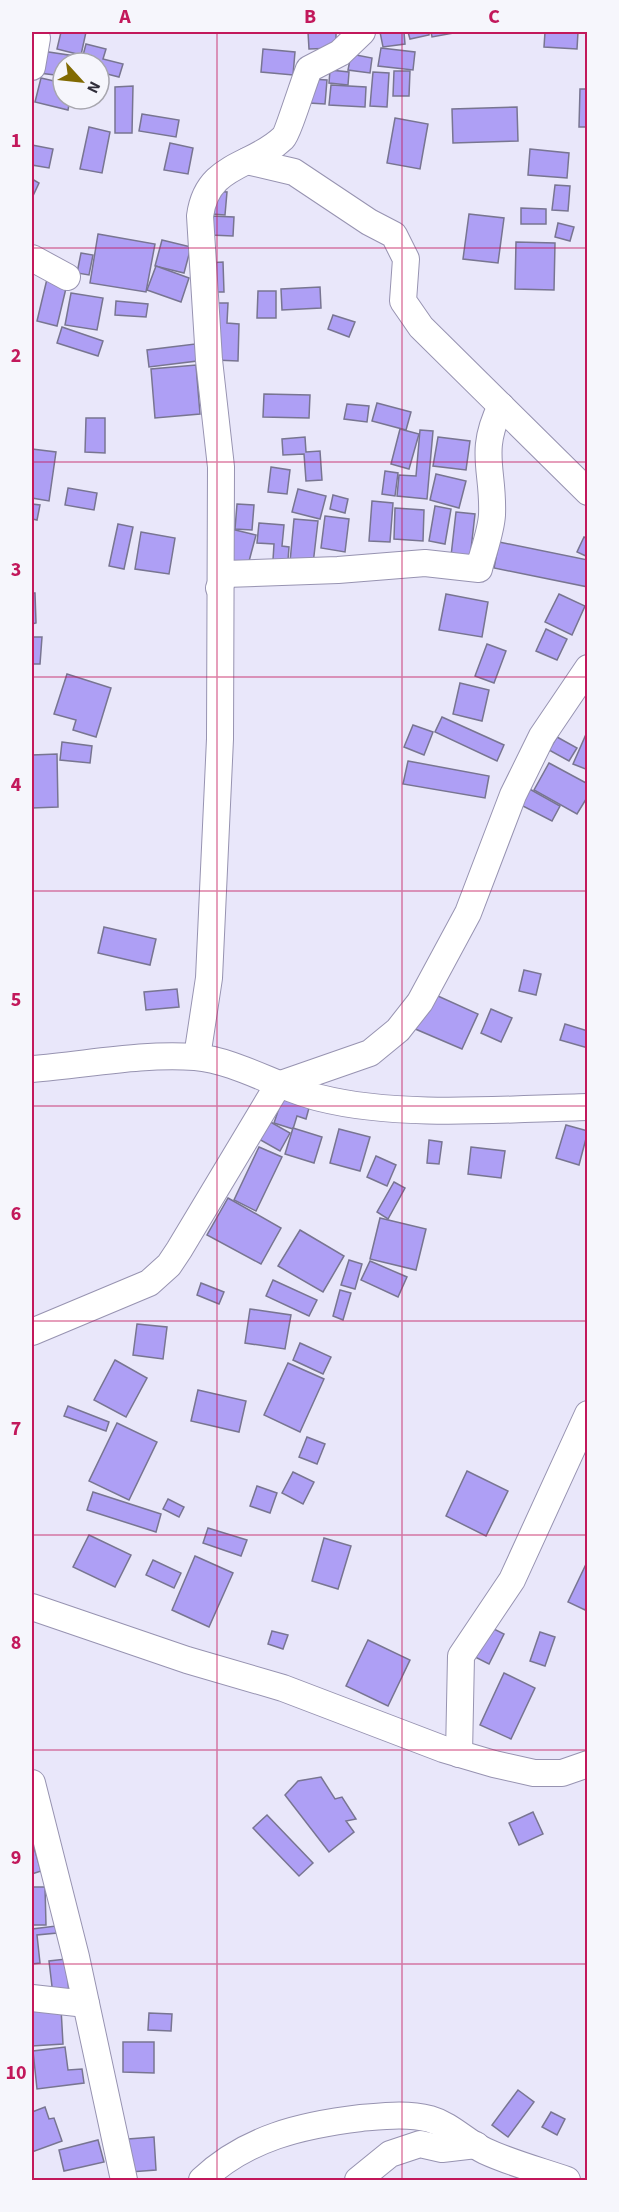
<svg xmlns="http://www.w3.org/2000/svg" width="619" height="2212" font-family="'Source Sans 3',sans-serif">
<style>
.building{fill:#ae9ff5;stroke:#787591;stroke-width:1.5}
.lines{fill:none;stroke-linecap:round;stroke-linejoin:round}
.minor-casing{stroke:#9793b1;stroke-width:28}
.minor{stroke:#fff;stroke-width:26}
.grid{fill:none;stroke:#c2185b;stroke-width:1.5;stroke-opacity:0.55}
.neatline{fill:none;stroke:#c2185b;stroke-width:2}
.grid-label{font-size:20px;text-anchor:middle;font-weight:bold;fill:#c2185b}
</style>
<rect width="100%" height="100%" fill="#e9e7fa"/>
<g class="building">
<polygon points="61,32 86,32 81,55 57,49"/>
<polygon points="308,32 336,32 336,48 309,49"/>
<polygon points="380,32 404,32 405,44 383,47"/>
<polygon points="408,32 429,32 429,35 410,39"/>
<polygon points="431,32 459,32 432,37"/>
<polygon points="545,32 578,32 577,49 544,47"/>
<polygon points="86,44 106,49 103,59 123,64 119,77 99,72 99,63 81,63"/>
<polygon points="381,48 415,52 413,70 378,66"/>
<polygon points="263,49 295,52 293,75 261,72"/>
<polygon points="42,51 75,56 74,63 63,63 63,76 39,73"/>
<polygon points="351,54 372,58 370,73 348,70"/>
<polygon points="330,70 349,72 348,85 329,83"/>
<polygon points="394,71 410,71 409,96 393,96"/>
<polygon points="373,72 389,73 387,107 370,106"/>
<polygon points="41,78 63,83 63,99 70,99 68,110 35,102"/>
<polygon points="311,79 327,80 325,104 309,103"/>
<polygon points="331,85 366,87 365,107 329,105"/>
<polygon points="133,86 132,133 115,133 115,87"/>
<polygon points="580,89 588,89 588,127 579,127"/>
<polygon points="517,107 518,141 453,143 452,109"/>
<polygon points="142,114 179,120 176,137 139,131"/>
<polygon points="395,118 428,124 420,169 387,163"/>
<polygon points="89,127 110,132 102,173 80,169"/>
<polygon points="170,143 193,148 188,174 164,170"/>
<polygon points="32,145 53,149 49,168 32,165"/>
<polygon points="530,149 569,153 567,178 528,175"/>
<polygon points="32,179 39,183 32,198"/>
<polygon points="555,185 570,186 568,211 552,210"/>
<polygon points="213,191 227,192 225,215 212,214"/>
<polygon points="521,208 546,209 546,224 521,224"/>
<polygon points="469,214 504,218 498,263 463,259"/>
<polygon points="211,216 234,217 233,236 210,235"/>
<polygon points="558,223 574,227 570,241 555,237"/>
<polygon points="98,234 155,244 146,292 90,283"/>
<polygon points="162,240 191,247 184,273 155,266"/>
<polygon points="516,242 555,243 554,290 515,289"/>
<polygon points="81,253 93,255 89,275 77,273"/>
<polygon points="223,262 224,292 206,292 206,263"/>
<polygon points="156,266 189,278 181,302 147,290"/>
<polygon points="47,279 67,284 57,326 37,321"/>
<polygon points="320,287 321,308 282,310 281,289"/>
<polygon points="258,291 276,291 276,318 257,318"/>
<polygon points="71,293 103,298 97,330 65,325"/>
<polygon points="116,301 148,304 146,317 115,315"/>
<polygon points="216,303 228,303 227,323 239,324 238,361 215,360"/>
<polygon points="333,315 355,322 349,337 328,329"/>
<polygon points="62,327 103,341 98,356 57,343"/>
<polygon points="195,344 197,361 149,367 147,350"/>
<polygon points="196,365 200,414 155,418 151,369"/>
<polygon points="264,394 310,395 309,418 263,417"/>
<polygon points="377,403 411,412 406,430 372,421"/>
<polygon points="347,404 369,406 367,422 344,419"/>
<polygon points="86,418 105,418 105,453 85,452"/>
<polygon points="400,429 419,434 409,469 391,464"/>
<polygon points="420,430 433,431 427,499 397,496 399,475 416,476"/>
<polygon points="305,437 306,452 320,451 322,480 306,481 304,454 283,455 282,439"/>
<polygon points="438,437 470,441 466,470 433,466"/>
<polygon points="32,449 56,452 49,501 32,498"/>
<polygon points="271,467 290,470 287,494 268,492"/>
<polygon points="385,471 398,473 395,496 382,494"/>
<polygon points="436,474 466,481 459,508 430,500"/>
<polygon points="68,488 97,493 94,510 65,505"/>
<polygon points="298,489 326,496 320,519 292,512"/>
<polygon points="333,495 348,499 345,513 330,509"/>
<polygon points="372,501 393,503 390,542 369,541"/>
<polygon points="32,504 40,505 37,520 32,519"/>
<polygon points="237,504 254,505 252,530 235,529"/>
<polygon points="435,506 451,509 445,544 429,541"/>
<polygon points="395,508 424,510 423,541 394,539"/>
<polygon points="456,512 475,514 470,558 451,556"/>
<polygon points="325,516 349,519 345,552 321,548"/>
<polygon points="294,519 318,521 313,564 290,562"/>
<polygon points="259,523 284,525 282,546 289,547 288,560 273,560 274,544 257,543"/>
<polygon points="118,524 133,527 124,569 109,566"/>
<polygon points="227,528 256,535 248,565 219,558"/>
<polygon points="141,532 175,538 169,574 135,569"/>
<polygon points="584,537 588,539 588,557 577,552"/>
<polygon points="499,542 588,560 588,587 494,568"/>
<polygon points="32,593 35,593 36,623 32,624"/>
<polygon points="446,594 488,602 482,637 439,630"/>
<polygon points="559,594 585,606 572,635 545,622"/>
<polygon points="546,629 567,639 557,660 536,651"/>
<polygon points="32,637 42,637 40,664 32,664"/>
<polygon points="487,644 506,651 494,683 475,676"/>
<polygon points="67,674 111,688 96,737 73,730 76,720 54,714"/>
<polygon points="460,683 489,690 482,721 453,714"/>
<polygon points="442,717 504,745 497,761 435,732"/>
<polygon points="413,725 433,732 424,755 404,747"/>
<polygon points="587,732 588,732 588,770 573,764"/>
<polygon points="557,737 577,748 569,761 549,750"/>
<polygon points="62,742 92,746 90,763 60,760"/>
<polygon points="57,754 58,807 32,808 32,755"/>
<polygon points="408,761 489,776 485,798 403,784"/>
<polygon points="549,763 588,784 588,796 577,814 534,790"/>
<polygon points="526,787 560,806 552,821 517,803"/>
<polygon points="104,927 156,939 150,965 98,953"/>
<polygon points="524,970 541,974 536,995 519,991"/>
<polygon points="177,989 179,1007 146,1010 144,992"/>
<polygon points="429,992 478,1014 462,1049 413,1028"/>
<polygon points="491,1009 512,1018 501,1042 481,1033"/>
<polygon points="565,1024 588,1031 588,1048 560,1040"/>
<polygon points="282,1099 309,1108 306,1119 297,1116 293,1129 274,1123"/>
<polygon points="267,1120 290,1133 280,1151 257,1138"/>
<polygon points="566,1125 588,1131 579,1165 556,1158"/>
<polygon points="293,1128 322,1137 314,1163 285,1154"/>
<polygon points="339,1129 370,1137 360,1171 330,1163"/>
<polygon points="429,1140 442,1142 439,1164 427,1163"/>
<polygon points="259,1147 282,1157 256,1211 234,1200"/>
<polygon points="471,1147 505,1151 501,1178 468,1174"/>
<polygon points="376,1156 396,1165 387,1186 367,1177"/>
<polygon points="394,1182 405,1188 388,1219 377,1212"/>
<polygon points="228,1198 281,1228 261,1264 207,1235"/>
<polygon points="380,1218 426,1229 416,1270 370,1259"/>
<polygon points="300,1230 344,1256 323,1292 278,1266"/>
<polygon points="349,1260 362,1264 355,1289 341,1285"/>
<polygon points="370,1261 407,1277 398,1297 361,1280"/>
<polygon points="273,1280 317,1300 309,1316 266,1296"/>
<polygon points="201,1283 224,1292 219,1304 197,1295"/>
<polygon points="340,1290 351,1293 343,1320 333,1316"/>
<polygon points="250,1309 291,1315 285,1349 245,1343"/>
<polygon points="137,1324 167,1327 163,1359 133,1355"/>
<polygon points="300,1343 331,1357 323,1374 293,1360"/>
<polygon points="115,1360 147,1378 126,1417 94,1400"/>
<polygon points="288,1363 324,1379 300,1432 264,1415"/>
<polygon points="198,1390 246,1401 239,1432 191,1421"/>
<polygon points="68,1406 109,1422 106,1431 64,1416"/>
<polygon points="117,1423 157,1442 129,1500 89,1481"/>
<polygon points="307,1437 325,1444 317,1464 299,1457"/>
<polygon points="467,1471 508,1491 486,1536 446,1516"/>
<polygon points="293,1472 314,1482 303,1504 282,1493"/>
<polygon points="257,1486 277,1493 270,1513 250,1506"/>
<polygon points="93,1492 161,1514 156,1532 87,1510"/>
<polygon points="168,1499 184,1507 179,1517 163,1509"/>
<polygon points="208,1528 247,1540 241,1556 203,1543"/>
<polygon points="89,1535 131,1555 115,1587 73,1567"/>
<polygon points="324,1538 351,1546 338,1589 312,1581"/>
<polygon points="195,1556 233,1573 209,1627 172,1610"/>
<polygon points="153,1560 181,1573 174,1588 146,1575"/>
<polygon points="588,1560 588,1603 585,1610 568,1602"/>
<polygon points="486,1625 504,1634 489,1664 471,1655"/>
<polygon points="272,1631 288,1635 283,1649 268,1644"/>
<polygon points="540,1632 555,1637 545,1666 530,1661"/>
<polygon points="368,1640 410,1660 388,1706 346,1686"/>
<polygon points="504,1673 535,1688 511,1739 480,1725"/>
<polygon points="321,1777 335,1799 342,1797 356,1819 346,1821 354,1832 329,1852 285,1795 298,1781"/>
<polygon points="533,1812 543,1834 519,1845 509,1823"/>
<polygon points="267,1815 313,1863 299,1876 253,1828"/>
<polygon points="32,1841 41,1871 32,1874"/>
<polygon points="32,1887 45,1887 46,1925 32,1925"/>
<polygon points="56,1926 57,1933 37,1935 40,1963 32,1964 32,1929"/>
<polygon points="66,1959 69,1993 53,1995 49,1961"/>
<polygon points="61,2008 63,2044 32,2046 32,2010"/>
<polygon points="149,2013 172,2014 171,2031 148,2030"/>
<polygon points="123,2042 154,2042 154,2073 123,2072"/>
<polygon points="65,2047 68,2070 82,2069 84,2083 37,2089 33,2051"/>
<polygon points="518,2090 534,2102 508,2137 492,2125"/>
<polygon points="45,2107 49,2119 54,2118 62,2141 32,2152 32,2112"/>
<polygon points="551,2112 565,2119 557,2135 542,2127"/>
<polygon points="154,2137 156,2170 130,2172 128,2139"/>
<polygon points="98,2140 104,2162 64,2171 59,2150"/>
</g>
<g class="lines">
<g class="minor-casing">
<g id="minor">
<polyline points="32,67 37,38 35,32"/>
<polyline points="247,161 294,172 369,222 394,235 406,259 403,301 421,327 588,492"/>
<polyline points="32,258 67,277"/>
<path d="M219 588 225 574 338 570 425 563 479 569C483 552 491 532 492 515 494 470 478 452 501 406"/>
<path d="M197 1057 209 978 220 739 221 467 209 360 200 216C207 163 252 168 283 138 288 133 304 81 309 69L340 53 362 32"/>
<path d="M32 1069C85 1065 141 1053 195 1057 238 1061 278 1088 320 1098 399 1118 505 1109 588 1107"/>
<polyline points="32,1332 149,1283 169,1265 179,1250 278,1085 370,1053 398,1030 420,1002 468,913 513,795 542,736 588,668"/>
<polyline points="32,1607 187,1660 283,1688 443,1749 494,1764 534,1773 562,1773 588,1764"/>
<polyline points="459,1754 461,1656 512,1580 588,1414"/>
<polyline points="32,1783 76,1957 124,2180"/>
<polyline points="32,1998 86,2004"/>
<path d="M202 2180C246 2138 302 2125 361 2118 384 2116 407 2113 430 2119 451 2125 466 2142 485 2151 511 2163 541 2171 567 2180"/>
<polyline points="358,2180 390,2154 420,2144 442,2149 476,2145"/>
</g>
</g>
<use href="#minor" class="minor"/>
</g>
<path class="grid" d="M217 32V2180M402 32V2180M32 248H588M32 462H588M32 677H588M32 891H588M32 1106H588M32 1321H588M32 1535H588M32 1750H588M32 1964H588"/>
<rect width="619" height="2212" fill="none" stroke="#f6f6fc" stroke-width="66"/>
<g transform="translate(81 81) rotate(117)"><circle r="28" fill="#f6f6fc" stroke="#a7a6ae" stroke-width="1.5"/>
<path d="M0-4.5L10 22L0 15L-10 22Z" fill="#816a02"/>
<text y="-9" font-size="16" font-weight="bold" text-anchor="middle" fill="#302e3a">N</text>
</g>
<rect x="33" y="33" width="553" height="2146" class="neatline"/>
<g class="grid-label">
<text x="125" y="23">A</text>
<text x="310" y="23">B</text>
<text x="494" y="23">C</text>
<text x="16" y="147">1</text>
<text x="16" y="362">2</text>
<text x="16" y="576">3</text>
<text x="16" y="791">4</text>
<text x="16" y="1006">5</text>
<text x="16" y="1220">6</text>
<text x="16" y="1435">7</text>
<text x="16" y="1649">8</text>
<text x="16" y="1864">9</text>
<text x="16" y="2079">10</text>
</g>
</svg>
